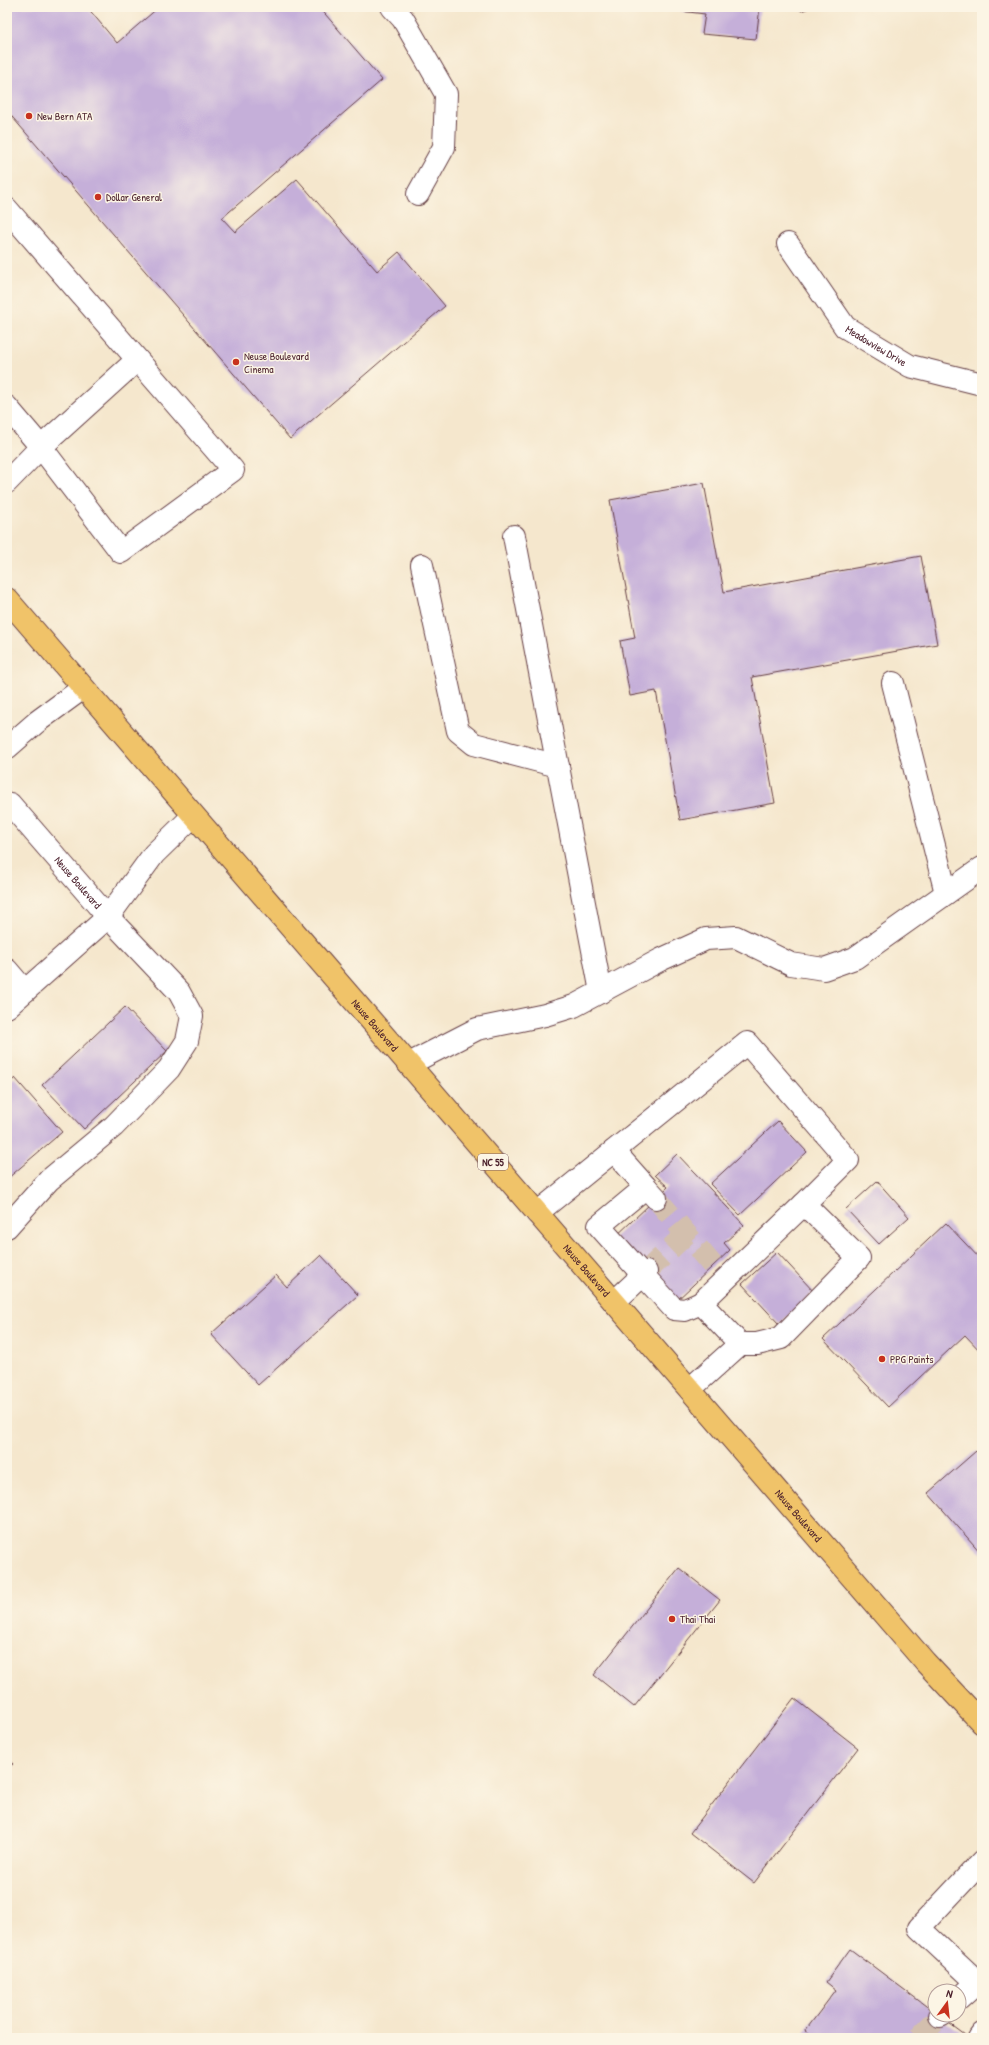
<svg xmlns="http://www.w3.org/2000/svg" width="989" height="2045" font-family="'Patrick Hand',sans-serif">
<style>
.building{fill:#c5afd9}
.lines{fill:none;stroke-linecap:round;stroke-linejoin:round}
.minor-tunnel{stroke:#d3bfad;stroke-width:22;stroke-dasharray:22 11;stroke-linecap:butt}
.minor-casing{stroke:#643d43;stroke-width:24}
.major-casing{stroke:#643d43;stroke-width:24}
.minor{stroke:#fff;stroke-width:22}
.major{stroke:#f0c369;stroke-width:22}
.poi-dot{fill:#c8321e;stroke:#fcf5e5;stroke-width:1.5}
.labels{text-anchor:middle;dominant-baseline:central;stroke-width:3;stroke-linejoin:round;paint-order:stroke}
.shield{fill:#fcf5e5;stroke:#7f5f63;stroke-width:1}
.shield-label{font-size:10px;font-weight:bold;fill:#4a1f2b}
.poi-label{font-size:11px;fill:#4a1f2b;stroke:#fcf5e5;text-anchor:start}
.street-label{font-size:11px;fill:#4a1f2b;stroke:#fcf5e5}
</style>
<rect width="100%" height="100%" fill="#fcf5e5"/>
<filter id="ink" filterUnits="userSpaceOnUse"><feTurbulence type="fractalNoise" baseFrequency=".025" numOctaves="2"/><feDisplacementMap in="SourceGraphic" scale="8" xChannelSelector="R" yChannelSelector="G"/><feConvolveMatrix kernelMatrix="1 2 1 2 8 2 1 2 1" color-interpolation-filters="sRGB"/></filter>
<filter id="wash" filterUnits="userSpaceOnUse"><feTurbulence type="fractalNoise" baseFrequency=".012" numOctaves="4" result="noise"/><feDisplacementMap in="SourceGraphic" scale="16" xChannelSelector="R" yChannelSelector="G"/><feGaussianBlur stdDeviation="0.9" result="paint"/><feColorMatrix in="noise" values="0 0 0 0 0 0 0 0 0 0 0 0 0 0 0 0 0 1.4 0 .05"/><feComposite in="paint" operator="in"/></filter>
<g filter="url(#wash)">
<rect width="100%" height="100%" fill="#f5e7cd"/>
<g id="blocks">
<g class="building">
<polygon points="7,7 87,7 117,43 159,7 319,7 382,80 222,218 235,232 297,179 377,271 399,252 445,306 290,439 7,111"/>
<polygon points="680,7 760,7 756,39 702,34 705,14 680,11"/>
<polygon points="800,7 812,7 801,11"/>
<polygon points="704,483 724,592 921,556 937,644 752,677 775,803 680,820 656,691 630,696 620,641 635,638 610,500"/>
<polygon points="125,1007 167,1051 84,1129 42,1085"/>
<polygon points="15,1078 62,1132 7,1179 7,1085"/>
<polygon points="778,1121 807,1152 740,1215 710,1184"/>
<polygon points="677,1154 744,1225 724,1243 730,1250 675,1302 614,1238 668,1187 655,1175"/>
<polygon points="877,1181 909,1217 879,1244 846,1209"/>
<polygon points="946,1223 982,1261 982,1353 965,1335 888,1407 823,1339"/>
<polygon points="777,1252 814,1292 779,1324 742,1284"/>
<polygon points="321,1255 358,1295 258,1385 211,1334 276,1275 287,1287"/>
<polygon points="976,1451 982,1458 982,1554 928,1493"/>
<polygon points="679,1568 720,1600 634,1707 594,1675"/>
<polygon points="794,1698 858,1748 754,1883 690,1833"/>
<polygon points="7,1758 13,1764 7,1769"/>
<polygon points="850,1949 938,2015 969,2038 815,2038 805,2031 836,1990 826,1982"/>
</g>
</g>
</g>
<g filter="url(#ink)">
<use href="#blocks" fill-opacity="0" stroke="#643d43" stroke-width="1"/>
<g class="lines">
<g class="minor-tunnel">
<polyline points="656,1198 713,1266"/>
<polyline points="646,1272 686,1234"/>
<polyline points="919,2038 940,2016"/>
</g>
<g class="minor-casing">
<g id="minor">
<polyline points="392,7 403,19 446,94 444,147 418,194"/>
<polyline points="7,209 233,470 121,552 41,447 7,482"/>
<path id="s1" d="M788 244 845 327 910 366 982 384"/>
<polyline points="7,407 41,447 137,360"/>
<polyline points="514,536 601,992"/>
<polyline points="422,565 458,731 474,744 558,766"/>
<polyline points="893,683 946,893"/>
<polyline points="7,748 38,721 83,688"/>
<path id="s2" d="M7 807 10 804 108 917 154 854 193 816"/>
<polyline points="7,970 25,991"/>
<polyline points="7,1007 108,917 179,992 192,1016 187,1041 169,1069 114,1126 49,1180 7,1227"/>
<polyline points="409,1064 477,1029 545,1015 574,1006 660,960 706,939 736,937 791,964 824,969 855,958 982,868"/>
<polyline points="614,1151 646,1187"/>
<polyline points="537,1213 747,1043 848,1160 804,1204 859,1258 781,1338 757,1344 740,1344 690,1389"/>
<polyline points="646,1272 643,1275 674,1309 685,1310 701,1303"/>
<polyline points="614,1302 643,1275 599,1226 646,1187 656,1198"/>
<polyline points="740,1344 701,1303 804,1204"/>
<polyline points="982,1861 919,1928 982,1987"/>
<polyline points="959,1999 978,1982"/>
<polyline points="940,2016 942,2015"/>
<polyline points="979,2038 982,2034"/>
</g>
</g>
<g class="major-casing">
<g id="major">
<path id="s3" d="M7 599 925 1662 982 1723"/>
</g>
</g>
<use href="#minor" class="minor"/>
<use href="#major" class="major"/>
</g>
</g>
<g class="poi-dot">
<circle cx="29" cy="116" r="4"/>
<circle cx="98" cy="197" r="4"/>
<circle cx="236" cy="362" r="4"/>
<circle cx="882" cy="1359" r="4"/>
<circle cx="672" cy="1619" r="4"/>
</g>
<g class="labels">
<rect class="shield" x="478" y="1154" width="30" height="16" rx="3"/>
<g class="shield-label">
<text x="493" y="1162">NC 55</text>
</g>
<g class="poi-label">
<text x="37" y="116">New Bern ATA</text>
<text x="106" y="197">Dollar General</text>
<text x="244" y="356">Neuse Boulevard<tspan x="244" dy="13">Cinema</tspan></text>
<text x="890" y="1359">PPG Paints</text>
<text x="680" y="1619">Thai Thai</text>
</g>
<g class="street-label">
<text stroke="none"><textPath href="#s1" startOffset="137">Meadowview Drive</textPath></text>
<text stroke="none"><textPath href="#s2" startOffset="108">Neuse Boulevard</textPath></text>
<text stroke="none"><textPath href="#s3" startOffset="563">Neuse Boulevard</textPath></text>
<text stroke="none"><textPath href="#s3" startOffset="887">Neuse Boulevard</textPath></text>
<text stroke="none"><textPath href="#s3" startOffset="1211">Neuse Boulevard</textPath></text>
</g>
</g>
<rect width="989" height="2045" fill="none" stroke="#fcf5e5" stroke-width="24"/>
<g transform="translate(947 2003) rotate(15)"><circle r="19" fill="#fcf5e5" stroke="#b59f9b"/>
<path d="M0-3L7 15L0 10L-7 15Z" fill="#c8321e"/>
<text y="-6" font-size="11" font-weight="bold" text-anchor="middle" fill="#4a1f2b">N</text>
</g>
</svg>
